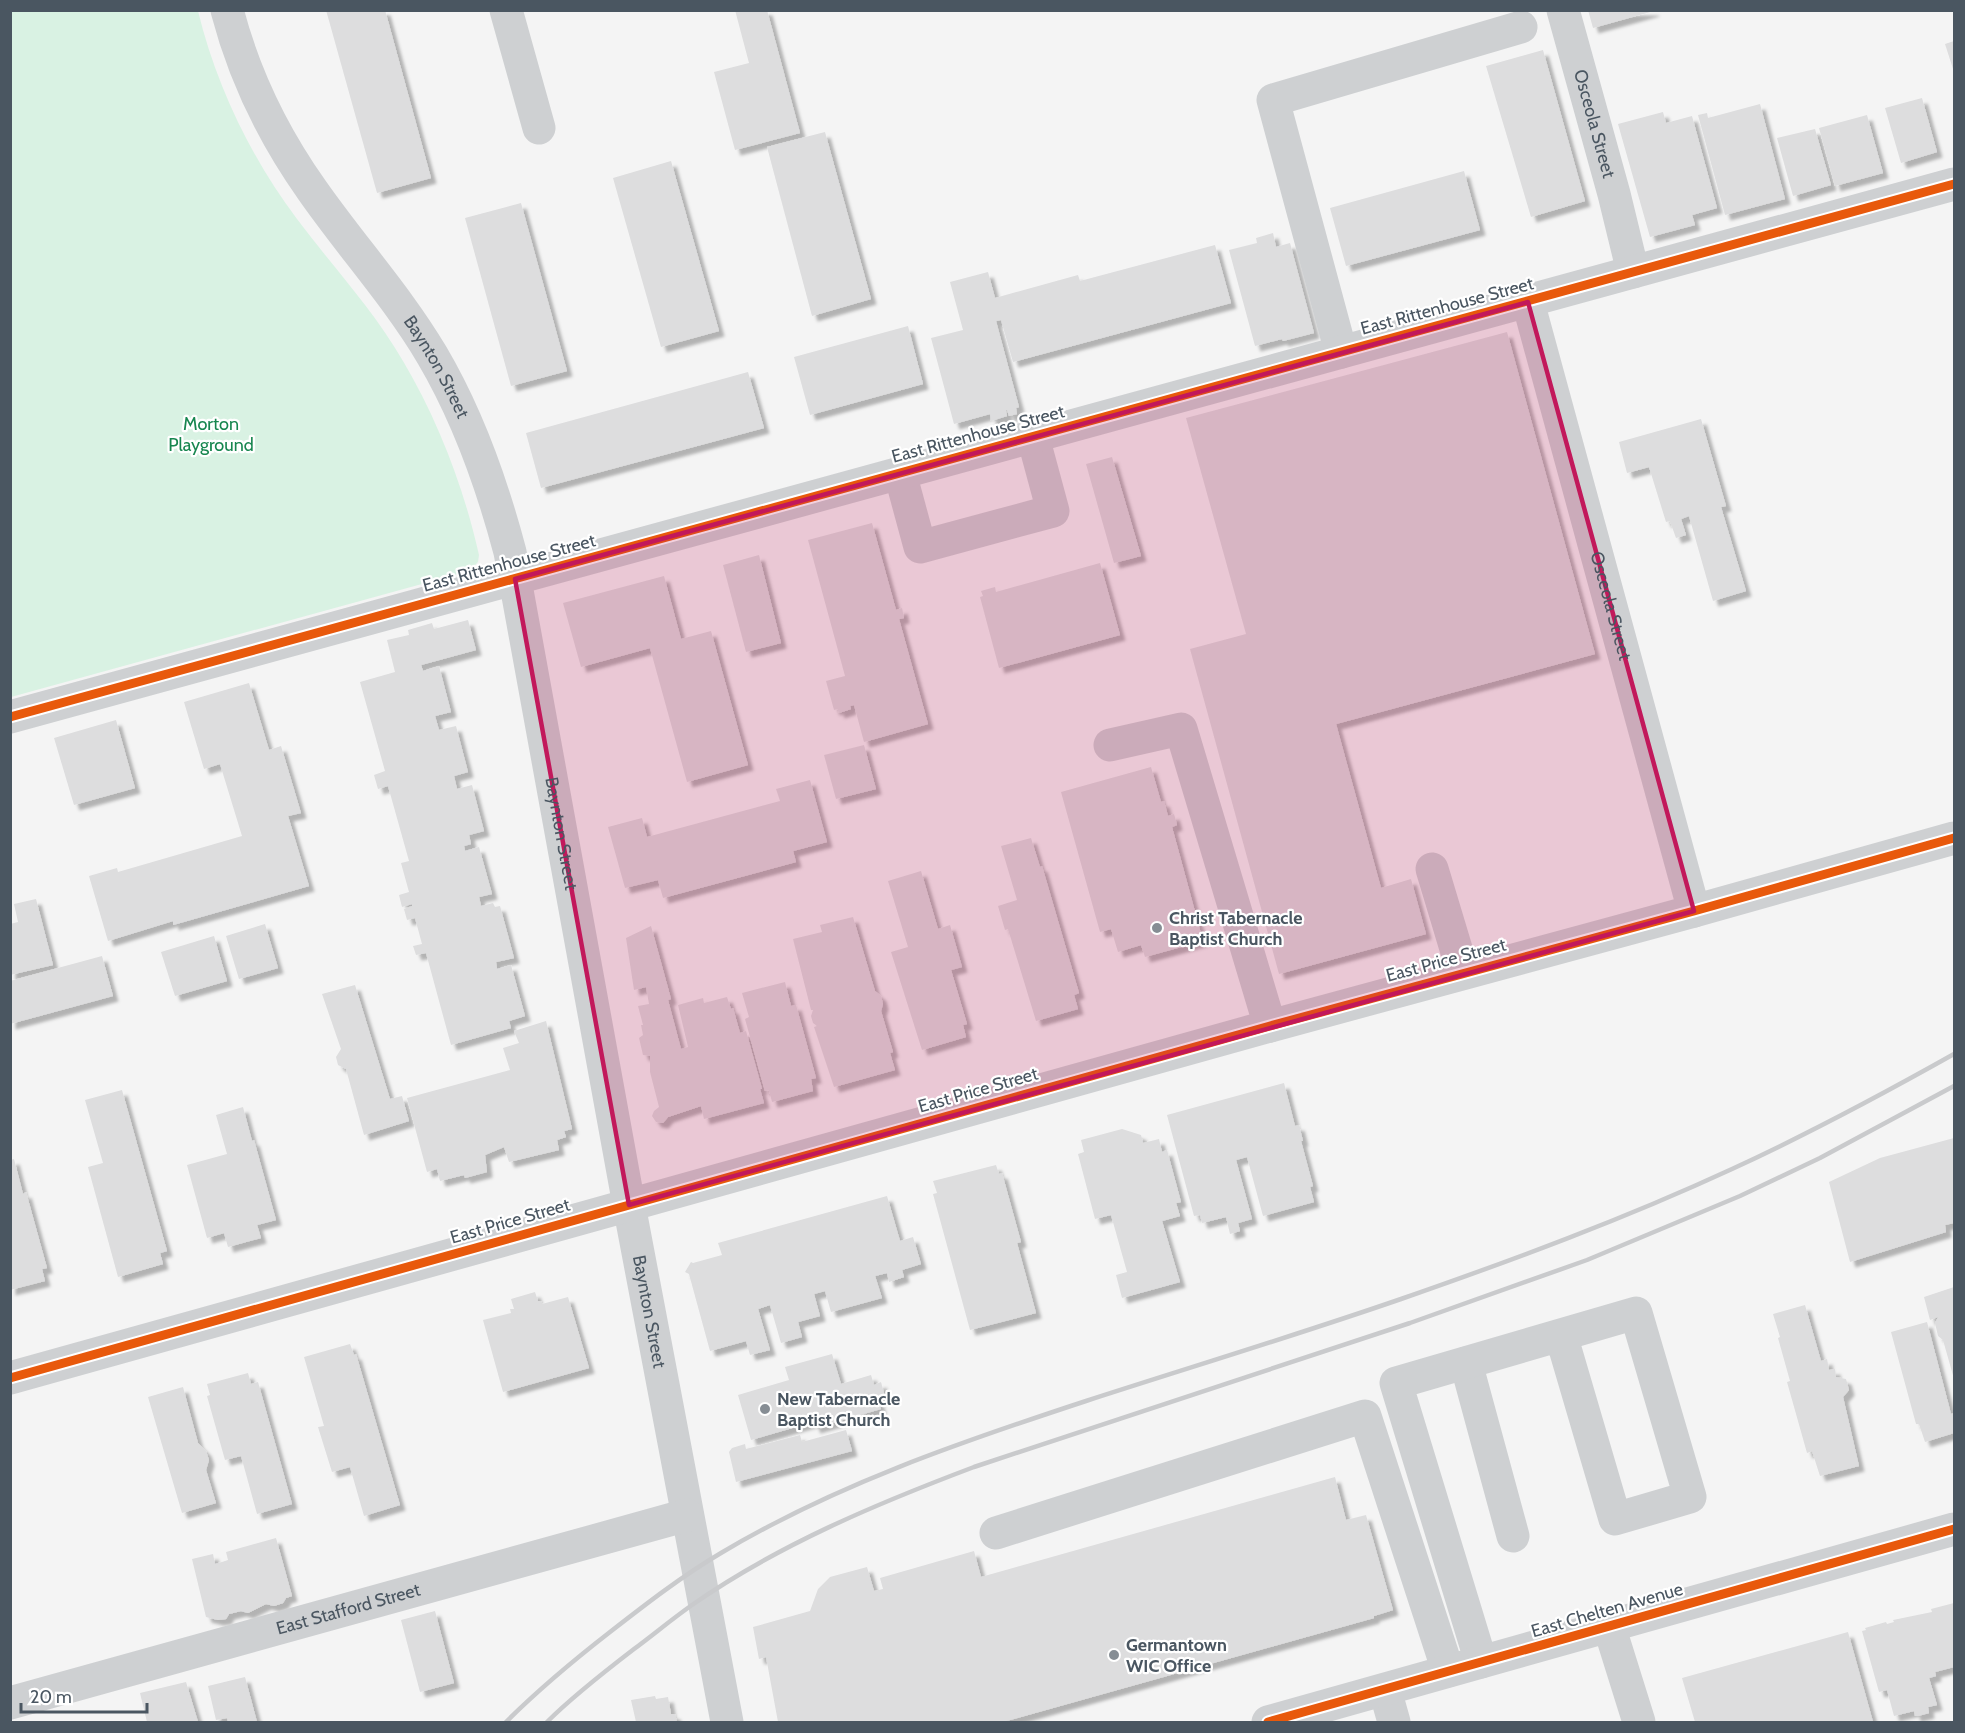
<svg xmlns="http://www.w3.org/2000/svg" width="1965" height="1733" font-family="Cabin,sans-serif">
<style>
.green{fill:#d9f2e3}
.building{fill:#ddddde;filter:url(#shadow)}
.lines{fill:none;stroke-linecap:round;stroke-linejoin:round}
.minor{stroke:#ced0d2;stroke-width:33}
.rail{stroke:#c9cacc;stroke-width:4.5}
.cycleway-casing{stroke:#fff;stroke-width:13}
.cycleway{stroke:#e8590c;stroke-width:9}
.marked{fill:#c2185b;fill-opacity:0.2;stroke:#c2185b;stroke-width:4.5;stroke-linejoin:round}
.poi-dot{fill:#868d94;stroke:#fff;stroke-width:2}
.labels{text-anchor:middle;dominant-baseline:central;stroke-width:4.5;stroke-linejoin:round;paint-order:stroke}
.street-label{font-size:18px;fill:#4a5661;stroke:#fff}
.park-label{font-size:18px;fill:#17864f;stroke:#fff}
.poi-label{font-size:18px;font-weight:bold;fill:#4a5661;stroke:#fff;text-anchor:start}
</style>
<defs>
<filter id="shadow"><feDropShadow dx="5.5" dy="5.5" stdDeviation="1.5" flood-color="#0004"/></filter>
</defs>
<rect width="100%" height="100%" fill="#f4f4f4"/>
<path class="green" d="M11 10 198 11C216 85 251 158 297 219 332 266 373 309 403 361 438 420 464 488 479 555L478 562 469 571 11 697Z"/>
<g class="building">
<polygon points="326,10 385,10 431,178 377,193"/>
<polygon points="735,10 767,10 800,133 735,150 714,72 749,63"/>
<polygon points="1588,10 1654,10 1654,11 1593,28"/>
<polygon points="1954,41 1954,72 1945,44"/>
<polygon points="1543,50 1585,201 1531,217 1486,66"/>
<polygon points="1922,98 1937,152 1901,163 1885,108"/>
<polygon points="1760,104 1785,199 1725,215 1698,115 1707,113 1708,118"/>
<polygon points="1663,112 1666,123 1692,116 1717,208 1692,215 1695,225 1650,237 1618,124"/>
<polygon points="1867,115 1883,173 1835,186 1819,128"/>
<polygon points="1815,129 1831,185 1793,196 1777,138"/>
<polygon points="825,132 871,299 812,316 767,147"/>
<polygon points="671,161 719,331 661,347 613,178"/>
<polygon points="1464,171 1480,230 1346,266 1330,208"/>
<polygon points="521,203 567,371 511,386 465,218"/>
<polygon points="1273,233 1276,247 1290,243 1314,333 1283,341 1282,339 1255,346 1229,250 1257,243 1256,238"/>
<polygon points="1215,245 1231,303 1013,362 1001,320 996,321 1019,407 1016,408 1017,414 1009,416 1007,410 1006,410 1007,416 991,421 990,414 954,424 931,338 963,330 950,282 988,272 995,298 1078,275 1080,281"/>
<polygon points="908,326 923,384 810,415 794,357"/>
<polygon points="1507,332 1595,654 1336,724 1381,888 1411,879 1426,934 1279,974 1190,649 1246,634 1186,418"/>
<polygon points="748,372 764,428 541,488 526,433"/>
<polygon points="1701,419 1726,506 1721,507 1746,591 1713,601 1689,516 1681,519 1686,535 1676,538 1670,521 1666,522 1649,467 1627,473 1619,442"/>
<polygon points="1112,457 1141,556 1114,563 1086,464"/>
<polygon points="872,523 896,610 902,608 904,618 899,619 928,724 864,742 854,705 850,706 851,709 839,713 838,709 834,710 826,681 845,676 808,540"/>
<polygon points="759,555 781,643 746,652 723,565"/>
<polygon points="1100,563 1120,635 999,668 980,597 983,596 981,591 995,587 996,592"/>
<polygon points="664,576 681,639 711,631 748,765 687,782 650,648 581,667 563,603"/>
<polygon points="468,620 476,650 421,665 423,671 439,666 451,712 435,716 439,730 456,726 468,772 454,776 457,789 472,785 484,831 469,835 471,844 464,846 465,851 479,847 492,894 479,897 481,906 493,903 495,907 500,906 514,958 496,962 497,969 511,965 525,1016 509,1021 511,1028 451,1045 426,953 416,955 413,946 422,944 415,918 407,920 404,909 412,906 412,904 402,907 399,895 409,892 401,863 409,861 388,786 378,789 374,775 385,771 360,682 395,672 387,640 409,635 408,630 432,623 434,629"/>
<polygon points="249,683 269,750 281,746 301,813 288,816 309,886 173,925 173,921 108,941 89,876 117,868 118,872 242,836 220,764 204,769 184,702"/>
<polygon points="116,720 135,788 74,805 54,738"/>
<polygon points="864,745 876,789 836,799 824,755"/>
<polygon points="1151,767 1161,802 1164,801 1168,816 1174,814 1177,825 1172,827 1203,941 1145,957 1141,945 1118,952 1111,929 1100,932 1061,792"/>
<polygon points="810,780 827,842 793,851 796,862 663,898 658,880 625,888 608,827 642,818 647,837 780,801 776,789"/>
<polygon points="1031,838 1040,867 1042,866 1079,993 1074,995 1078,1009 1036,1021 1008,929 1005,930 998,906 1017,900 1001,846"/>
<polygon points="921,871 938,929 950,925 962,967 951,970 967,1024 963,1025 966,1037 922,1050 891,952 908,947 888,881"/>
<polygon points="36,899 53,965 10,975 10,924 18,922 14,904"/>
<polygon points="853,917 875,991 881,996 883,1004 881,1011 893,1052 890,1053 895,1070 834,1087 814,1027 817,1026 813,1023 811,1016 813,1010 811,1010 793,939 822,932 820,925"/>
<polygon points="265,924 278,968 239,979 226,936"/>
<polygon points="651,926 671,999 668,1000 681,1049 688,1047 678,1005 703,998 704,1003 727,997 731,1009 733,1008 740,1033 746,1031 762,1089 760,1089 764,1103 704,1119 701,1106 668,1117 663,1123 656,1122 652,1116 654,1111 659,1107 650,1072 650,1056 643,1055 639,1038 643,1035 641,1025 643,1025 638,1006 649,1004 646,987 634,990 626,938"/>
<polygon points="214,936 227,981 175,996 161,952"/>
<polygon points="102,956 113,996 10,1024 10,981"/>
<polygon points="785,982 791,1006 796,1005 816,1078 811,1079 813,1091 772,1102 769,1090 765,1091 745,1019 749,1017 742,993"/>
<polygon points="355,985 390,1099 402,1096 409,1121 364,1135 346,1069 338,1065 336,1057 341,1049 322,994"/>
<polygon points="546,1021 572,1129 564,1131 566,1137 557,1140 559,1150 509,1162 504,1147 485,1155 487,1172 465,1178 464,1175 440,1181 437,1169 427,1172 407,1098 510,1070 503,1048 519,1043 514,1031"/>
<polygon points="1284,1083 1295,1126 1299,1125 1303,1141 1301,1141 1313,1186 1310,1187 1314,1202 1263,1216 1247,1157 1236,1160 1252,1219 1238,1223 1240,1231 1230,1234 1226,1217 1202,1223 1200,1215 1194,1216 1167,1115"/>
<polygon points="122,1090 167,1251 160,1253 163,1264 118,1277 88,1167 103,1163 85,1100"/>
<polygon points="243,1107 252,1141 254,1140 276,1220 257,1225 261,1238 228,1247 224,1233 207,1238 187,1165 227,1154 216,1115"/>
<polygon points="1122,1129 1141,1135 1143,1143 1159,1139 1162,1152 1167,1150 1181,1202 1176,1203 1180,1216 1162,1221 1180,1282 1122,1298 1116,1275 1127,1272 1111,1215 1095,1219 1078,1154 1084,1152 1081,1140"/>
<polygon points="1954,1138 1954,1223 1945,1225 1946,1232 1850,1262 1829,1182 1880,1158"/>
<polygon points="14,1159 23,1194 26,1192 47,1268 42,1269 45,1281 10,1290 10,1160"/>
<polygon points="996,1165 999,1174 1002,1173 1021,1242 1017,1243 1036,1313 970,1330 933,1194 937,1193 933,1181"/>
<polygon points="887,1196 900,1241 913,1237 921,1264 902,1270 904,1277 889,1282 887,1273 875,1276 882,1298 831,1312 825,1291 814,1294 820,1316 798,1322 802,1337 781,1343 770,1305 758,1309 770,1350 750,1355 746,1341 710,1351 689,1274 685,1272 691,1262 693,1263 722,1255 718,1243"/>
<polygon points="1954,1287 1954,1379 1943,1340 1938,1336 1935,1323 1938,1317 1930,1320 1924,1297"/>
<polygon points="535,1292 538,1301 541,1301 542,1304 568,1297 589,1368 503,1392 483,1320 511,1313 510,1309 514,1309 511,1299"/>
<polygon points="1805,1305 1821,1361 1827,1359 1829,1370 1835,1369 1836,1377 1846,1379 1849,1390 1843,1397 1859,1466 1820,1476 1812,1451 1807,1453 1787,1382 1790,1381 1778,1338 1780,1337 1773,1314"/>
<polygon points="1927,1322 1951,1414 1954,1413 1954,1433 1925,1442 1919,1424 1916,1424 1891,1332"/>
<polygon points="350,1344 354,1355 356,1354 400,1505 364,1516 350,1467 332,1472 318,1427 324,1426 304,1357"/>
<polygon points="832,1354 841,1384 871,1375 874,1385 881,1382 885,1397 878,1399 881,1409 815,1428 813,1422 751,1440 738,1395 789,1380 785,1367"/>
<polygon points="248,1373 251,1384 258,1382 292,1504 257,1514 241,1456 225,1460 207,1396 210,1395 207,1384"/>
<polygon points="183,1387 198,1443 206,1451 209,1460 206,1470 216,1503 182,1513 148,1397"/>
<polygon points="846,1430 852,1451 736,1482 729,1452 732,1448 745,1444 746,1449 800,1435 802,1442"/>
<polygon points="1335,1477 1346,1520 1366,1515 1393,1610 1374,1616 1374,1618 1003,1722 778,1722 766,1657 759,1659 753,1627 810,1611 818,1589 830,1577 867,1567 874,1591 883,1589 880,1578 974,1551 981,1577"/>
<polygon points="276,1538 292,1596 286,1598 283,1603 274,1606 266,1604 248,1613 241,1611 229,1614 226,1619 218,1620 206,1617 192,1559 213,1554 215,1564 222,1562 228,1560 226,1552"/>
<polygon points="1954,1603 1954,1660 1953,1660 1954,1667 1935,1672 1936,1676 1929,1678 1937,1705 1928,1707 1929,1713 1918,1716 1915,1716 1914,1711 1894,1716 1887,1690 1879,1692 1862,1631 1866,1630 1865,1628 1886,1622 1887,1624 1894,1622 1893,1620 1932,1612 1931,1609"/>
<polygon points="435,1611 454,1683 420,1692 401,1620"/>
<polygon points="1848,1632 1873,1722 1695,1722 1682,1678"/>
<polygon points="245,1677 257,1722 228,1722 227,1718 216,1720 208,1686"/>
<polygon points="186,1682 198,1722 147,1722 140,1693"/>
<polygon points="655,1696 656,1699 668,1697 671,1714 675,1714 677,1722 636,1722 631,1700"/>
</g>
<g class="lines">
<g class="minor">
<path id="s1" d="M227 10C244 75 273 135 312 190 351 246 397 296 432 355 468 416 492 484 510 552L629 1205 727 1722"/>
<polyline points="506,10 539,128"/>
<path id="s2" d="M1563 10 1614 194 1633 272"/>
<path id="s3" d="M1528 302 1694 911"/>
<polyline points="1341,352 1273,100 1521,27"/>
<polyline points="900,473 920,547 1053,511 1033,437"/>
<polyline points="10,717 1954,184"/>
<polyline points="1110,745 1181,729 1270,1026"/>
<polyline points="1432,869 1463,972"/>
<polyline points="1466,1363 1513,1536"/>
<polyline points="10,1378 1270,1026 1694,911 1954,838"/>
<polyline points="996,1533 1365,1416 1448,1671"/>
<polyline points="1609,1626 1639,1722"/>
<polyline points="1481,1662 1396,1383 1636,1313 1690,1497 1615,1519 1561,1335"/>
<polyline points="1385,1690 1394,1722"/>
<path id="s4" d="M10 1703 687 1515"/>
<polyline points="1268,1722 1954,1529"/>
</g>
<g class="rail">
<path d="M506 1722C538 1690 574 1660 610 1632 646 1604 682 1576 721 1553 835 1485 961 1442 1086 1401 1191 1367 1297 1335 1401 1299 1513 1260 1624 1219 1732 1169 1808 1134 1881 1095 1954 1054"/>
<path d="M547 1722C573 1696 604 1672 634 1649 653 1635 672 1619 692 1605 778 1545 876 1504 974 1467L1410 1323 1587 1260 1740 1196 1820 1158 1954 1086"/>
</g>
<g class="cycleway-casing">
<g id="cycleway">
<polyline points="10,717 1954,184"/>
<polyline points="10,1378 1270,1026 1694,911 1954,838"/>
<polyline points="1268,1722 1954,1529"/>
</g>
</g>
<use href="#cycleway" class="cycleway"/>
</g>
<path class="marked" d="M1528 302 1694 911 629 1205 515 579Z"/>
<g class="poi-dot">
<circle cx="1157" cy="928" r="6"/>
<circle cx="765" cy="1409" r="6"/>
<circle cx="1114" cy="1655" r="6"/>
</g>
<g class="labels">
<g class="street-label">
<text stroke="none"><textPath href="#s2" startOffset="118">Osceola Street</textPath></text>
<text transform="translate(1447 306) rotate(-15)">East Rittenhouse Street</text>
<text stroke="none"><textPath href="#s1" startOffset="417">Baynton Street</textPath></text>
<text transform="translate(978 434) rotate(-15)">East Rittenhouse Street</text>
<text transform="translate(509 563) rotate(-15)">East Rittenhouse Street</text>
<text stroke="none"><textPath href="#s3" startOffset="315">Osceola Street</textPath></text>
<text stroke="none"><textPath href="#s1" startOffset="903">Baynton Street</textPath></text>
<text transform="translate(1446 960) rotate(-15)">East Price Street</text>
<text transform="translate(978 1090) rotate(-16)">East Price Street</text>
<text transform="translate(510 1221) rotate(-16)">East Price Street</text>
<text stroke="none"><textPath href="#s1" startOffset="1389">Baynton Street</textPath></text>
<text stroke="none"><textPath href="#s4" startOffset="351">East Stafford Street</textPath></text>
<text transform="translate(1607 1610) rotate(-16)">East Chelten Avenue</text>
</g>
<g class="park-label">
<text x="211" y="424">Morton<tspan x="211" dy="21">Playground</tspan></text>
</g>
<g class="poi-label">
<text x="1169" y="918">Christ Tabernacle<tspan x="1169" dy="21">Baptist Church</tspan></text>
<text x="777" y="1399">New Tabernacle<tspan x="777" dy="21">Baptist Church</tspan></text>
<text x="1126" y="1645">Germantown<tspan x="1126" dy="21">WIC Office</tspan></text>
</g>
</g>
<rect width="1965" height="1733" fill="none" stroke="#4a5661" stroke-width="24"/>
<path d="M21 1703v9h126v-9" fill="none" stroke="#4a5661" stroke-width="3"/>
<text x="30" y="1703" font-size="18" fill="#4a5661" stroke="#ffffff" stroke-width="4.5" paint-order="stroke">20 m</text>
</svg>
